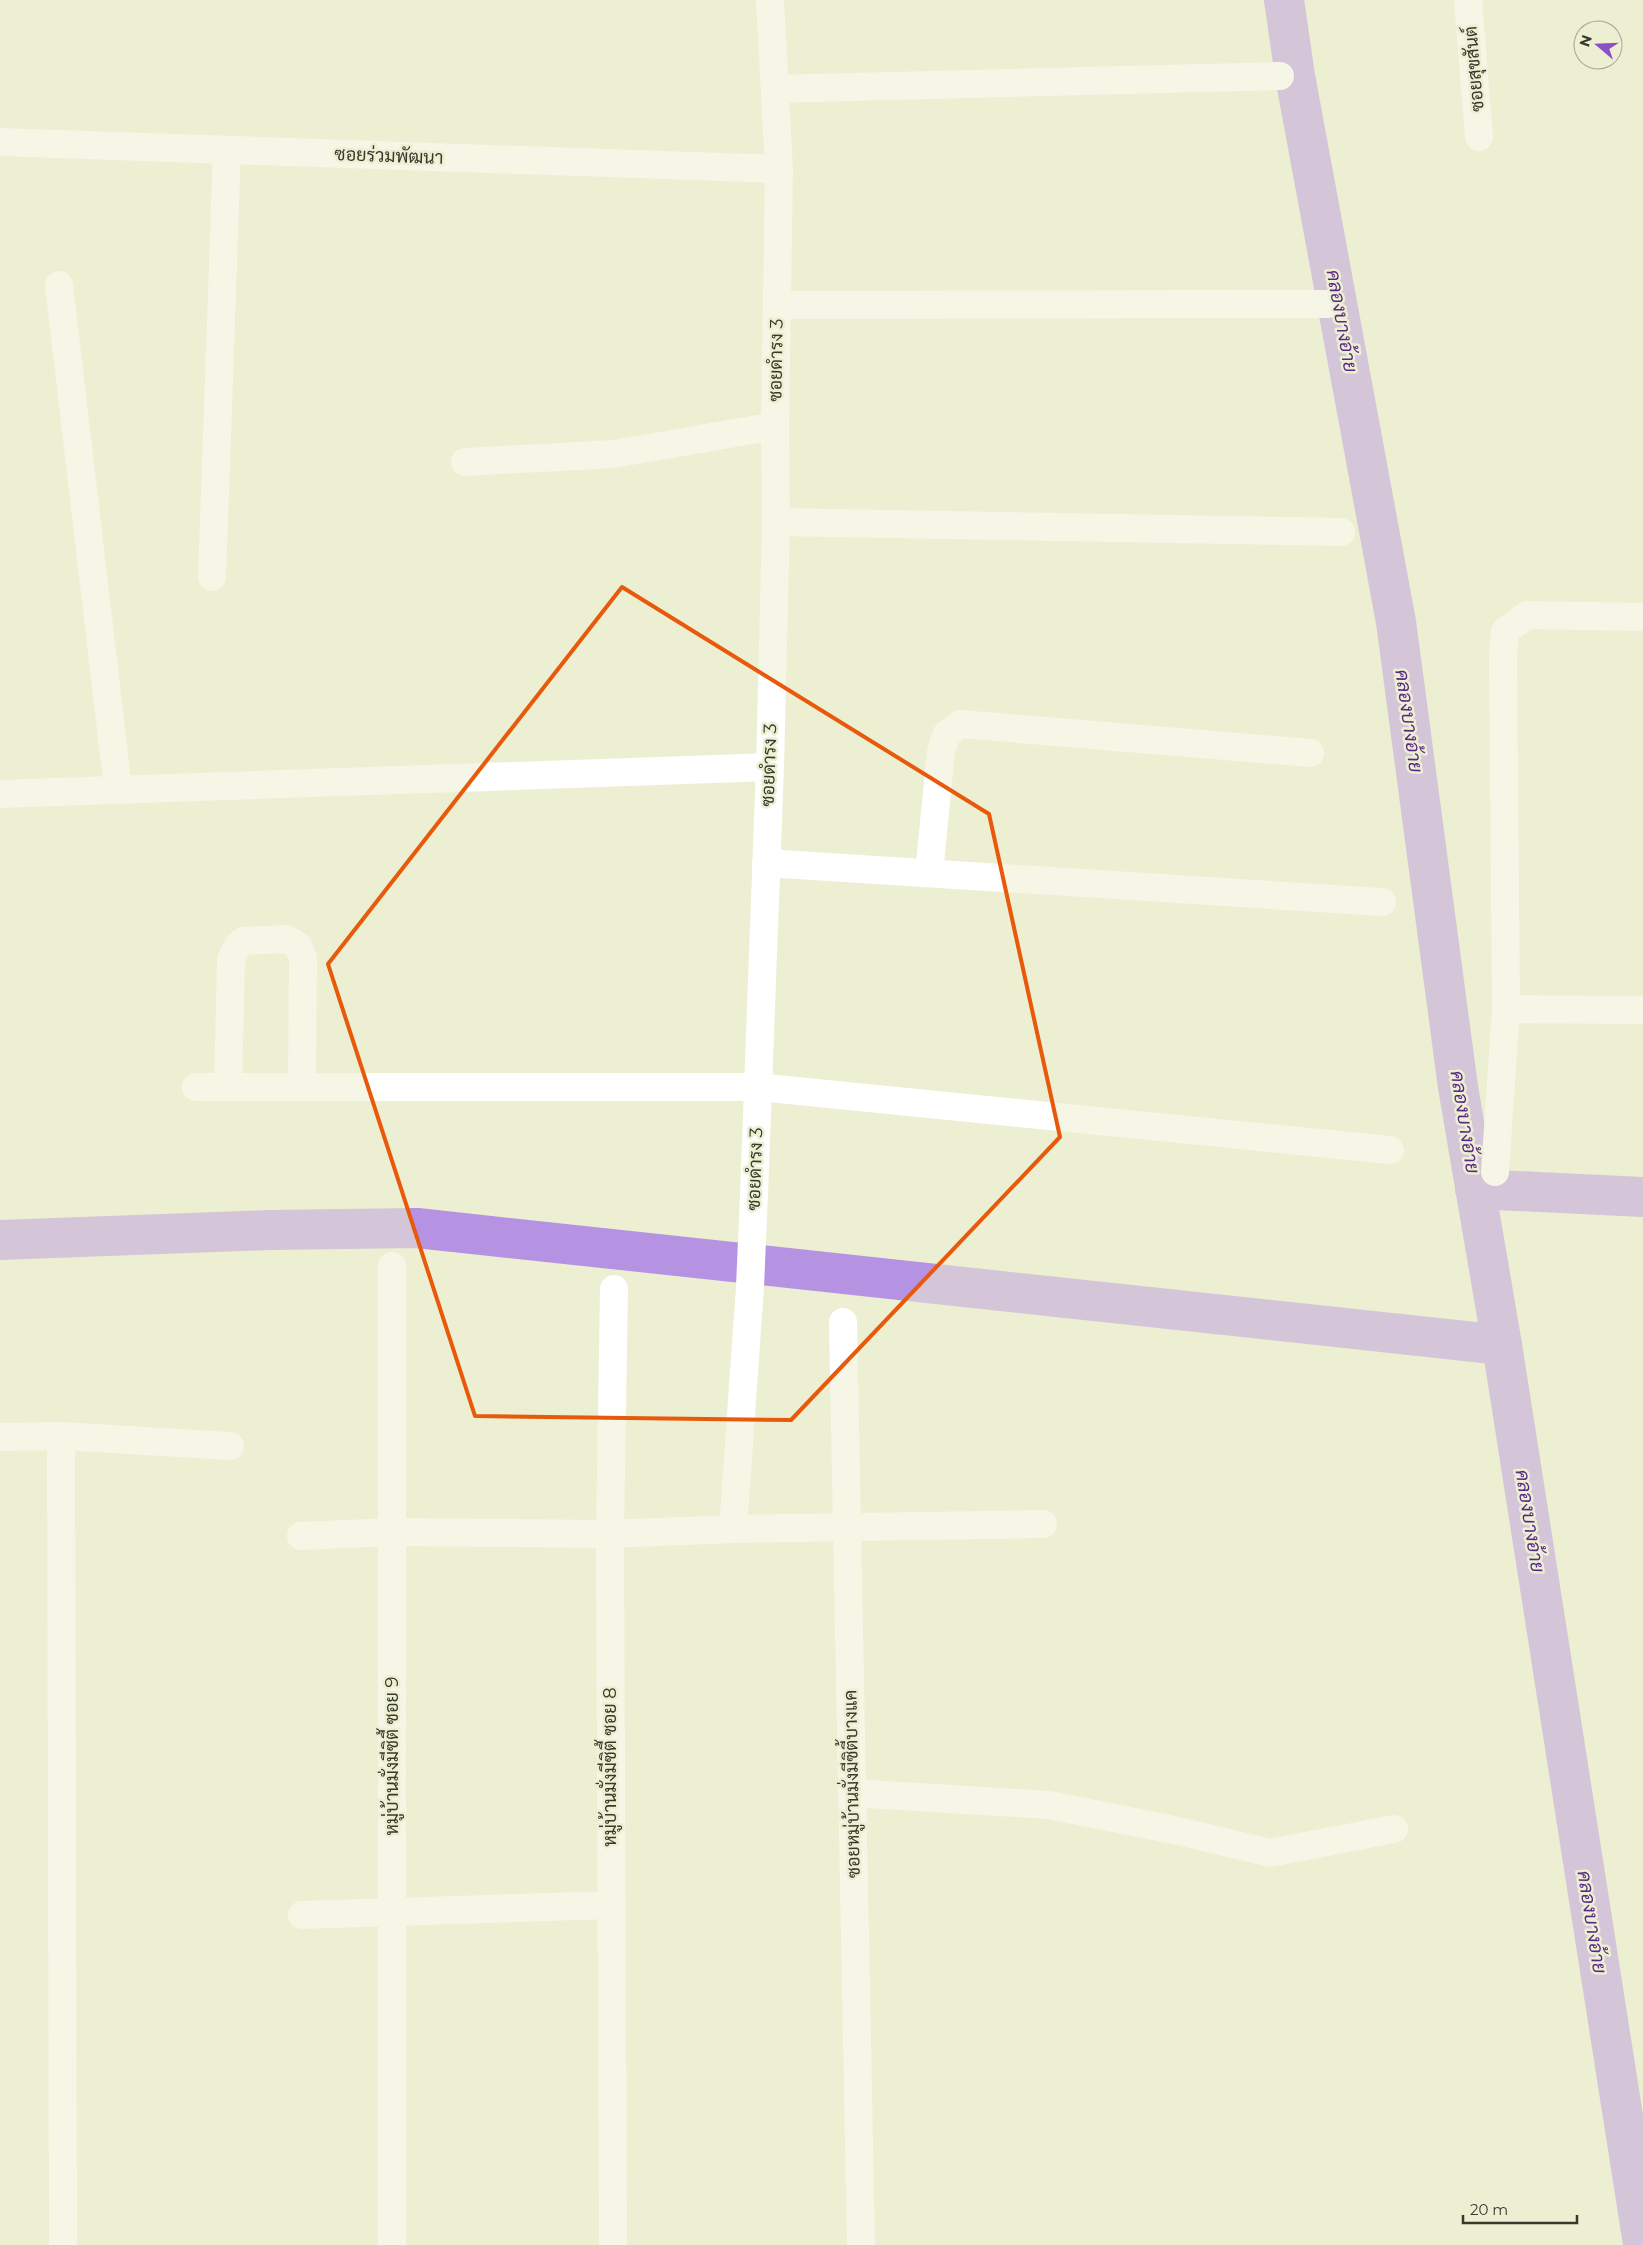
<svg xmlns="http://www.w3.org/2000/svg" width="1643" height="2245" font-family="Montserrat,Sarabun,sans-serif">
<style>
.lines{fill:none;stroke-linecap:round;stroke-linejoin:round}
.canal{stroke:#b692e3;stroke-width:40}
.minor{stroke:#fff;stroke-width:28}
.marked{fill:none;stroke:#e8590c;stroke-width:4;stroke-linejoin:round}
.labels{text-anchor:middle;dominant-baseline:central;stroke-width:5;stroke-linejoin:round;paint-order:stroke}
.street-label{font-size:18px;fill:#38392d;stroke:#ecefd1}
.water-label{font-size:19px;font-style:italic;fill:#592886;stroke:#ecefd1}
</style>
<rect width="100%" height="100%" fill="#ecefd1"/>
<g class="lines">
<g class="canal">
<polyline points="1284,0 1295,76 1396,622 1458,1087 1502,1345 1643,2244"/>
<polyline points="1475,1189 1643,1197"/>
<polyline points="0,1240 271,1230 417,1228 1502,1345"/>
</g>
<g class="minor">
<polyline points="1468,0 1479,137"/>
<polyline points="775,89 1280,76"/>
<polyline points="0,142 779,169"/>
<polyline points="59,285 118,789"/>
<polyline points="777,305 1328,304"/>
<polyline points="465,462 614,454 775,426"/>
<polyline points="776,522 1341,532"/>
<polyline points="212,577 227,150"/>
<polyline points="0,794 770,767"/>
<polyline points="766,863 1382,902"/>
<polyline points="929,873 941,752 946,735 960,724 1310,753"/>
<polyline points="1506,1009 1643,1010"/>
<polyline points="196,1087 757,1087 1390,1150"/>
<polyline points="228,1087 231,959 237,947 243,941 287,939 298,946 303,958 302,1087"/>
<polyline points="1495,1172 1506,1009 1503,656 1505,631 1527,615 1643,617"/>
<polyline points="392,1266 392,2245"/>
<polyline points="843,1322 861,2245"/>
<polyline points="61,1436 63,2245"/>
<polyline points="0,1437 61,1436 230,1446"/>
<polyline points="733,1529 750,1287 754,1194 770,767 776,522 775,426 779,169 770,0"/>
<polyline points="301,1536 392,1532 610,1534 733,1529 1043,1524"/>
<polyline points="852,1793 1049,1805 1174,1830 1270,1853 1394,1829"/>
<polyline points="302,1915 610,1905"/>
<polyline points="613,2245 610,1534 614,1289"/>
</g>
</g>
<path d="M0 0H1643V2245H0ZM622 587 989 814 1060 1137 791 1420 475 1416 328 964Z" fill="#ecefd1" fill-opacity=".55" fill-rule="evenodd"/>
<path class="marked" d="M622 587 989 814 1060 1137 791 1420 475 1416 328 964Z"/>
<g class="labels">
<g class="street-label">
<text transform="translate(1474 69) rotate(-95)">ซอยสุขสันต์</text>
<text transform="translate(389 156) rotate(2)">ซอยร่วมพัฒนา</text>
<text transform="translate(776 360) rotate(-89)">ซอยดำรง 3</text>
<text transform="translate(769 765) rotate(-88)">ซอยดำรง 3</text>
<text transform="translate(755 1169) rotate(-88)">ซอยดำรง 3</text>
<text transform="translate(392 1756) rotate(-90)">หมู่บ้านมั่งมีซิตี้ ซอย 9</text>
<text transform="translate(610 1767) rotate(-90)">หมู่บ้านมั่งมีซิตี้ ซอย 8</text>
<text transform="translate(852 1784) rotate(-91)">ซอยหมู่บ้านมั่งมีซิตี้บางแค</text>
</g>
<g class="water-label">
<text transform="translate(1342 321) rotate(80)">คลองบางอ้าย</text>
<text transform="translate(1409 721) rotate(82)">คลองบางอ้าย</text>
<text transform="translate(1465 1122) rotate(81)">คลองบางอ้าย</text>
<text transform="translate(1530 1521) rotate(81)">คลองบางอ้าย</text>
<text transform="translate(1592 1922) rotate(81)">คลองบางอ้าย</text>
</g>
</g>
<g transform="translate(1598 45) rotate(289)"><circle r="24" fill="#ecefd1" stroke="#a4a68f"/>
<path d="M0-4L9 19L0 12L-9 19Z" fill="#8b50c6"/>
<text y="-8" font-size="14" font-weight="bold" text-anchor="middle" fill="#38392d">N</text>
</g>
<path d="M1463 2215v8h114v-8" fill="none" stroke="#38392d" stroke-width="2.5"/>
<text x="1470" y="2215" font-size="15" fill="#38392d" stroke="#ecefd1" stroke-width="4" paint-order="stroke">20 m</text>
</svg>
